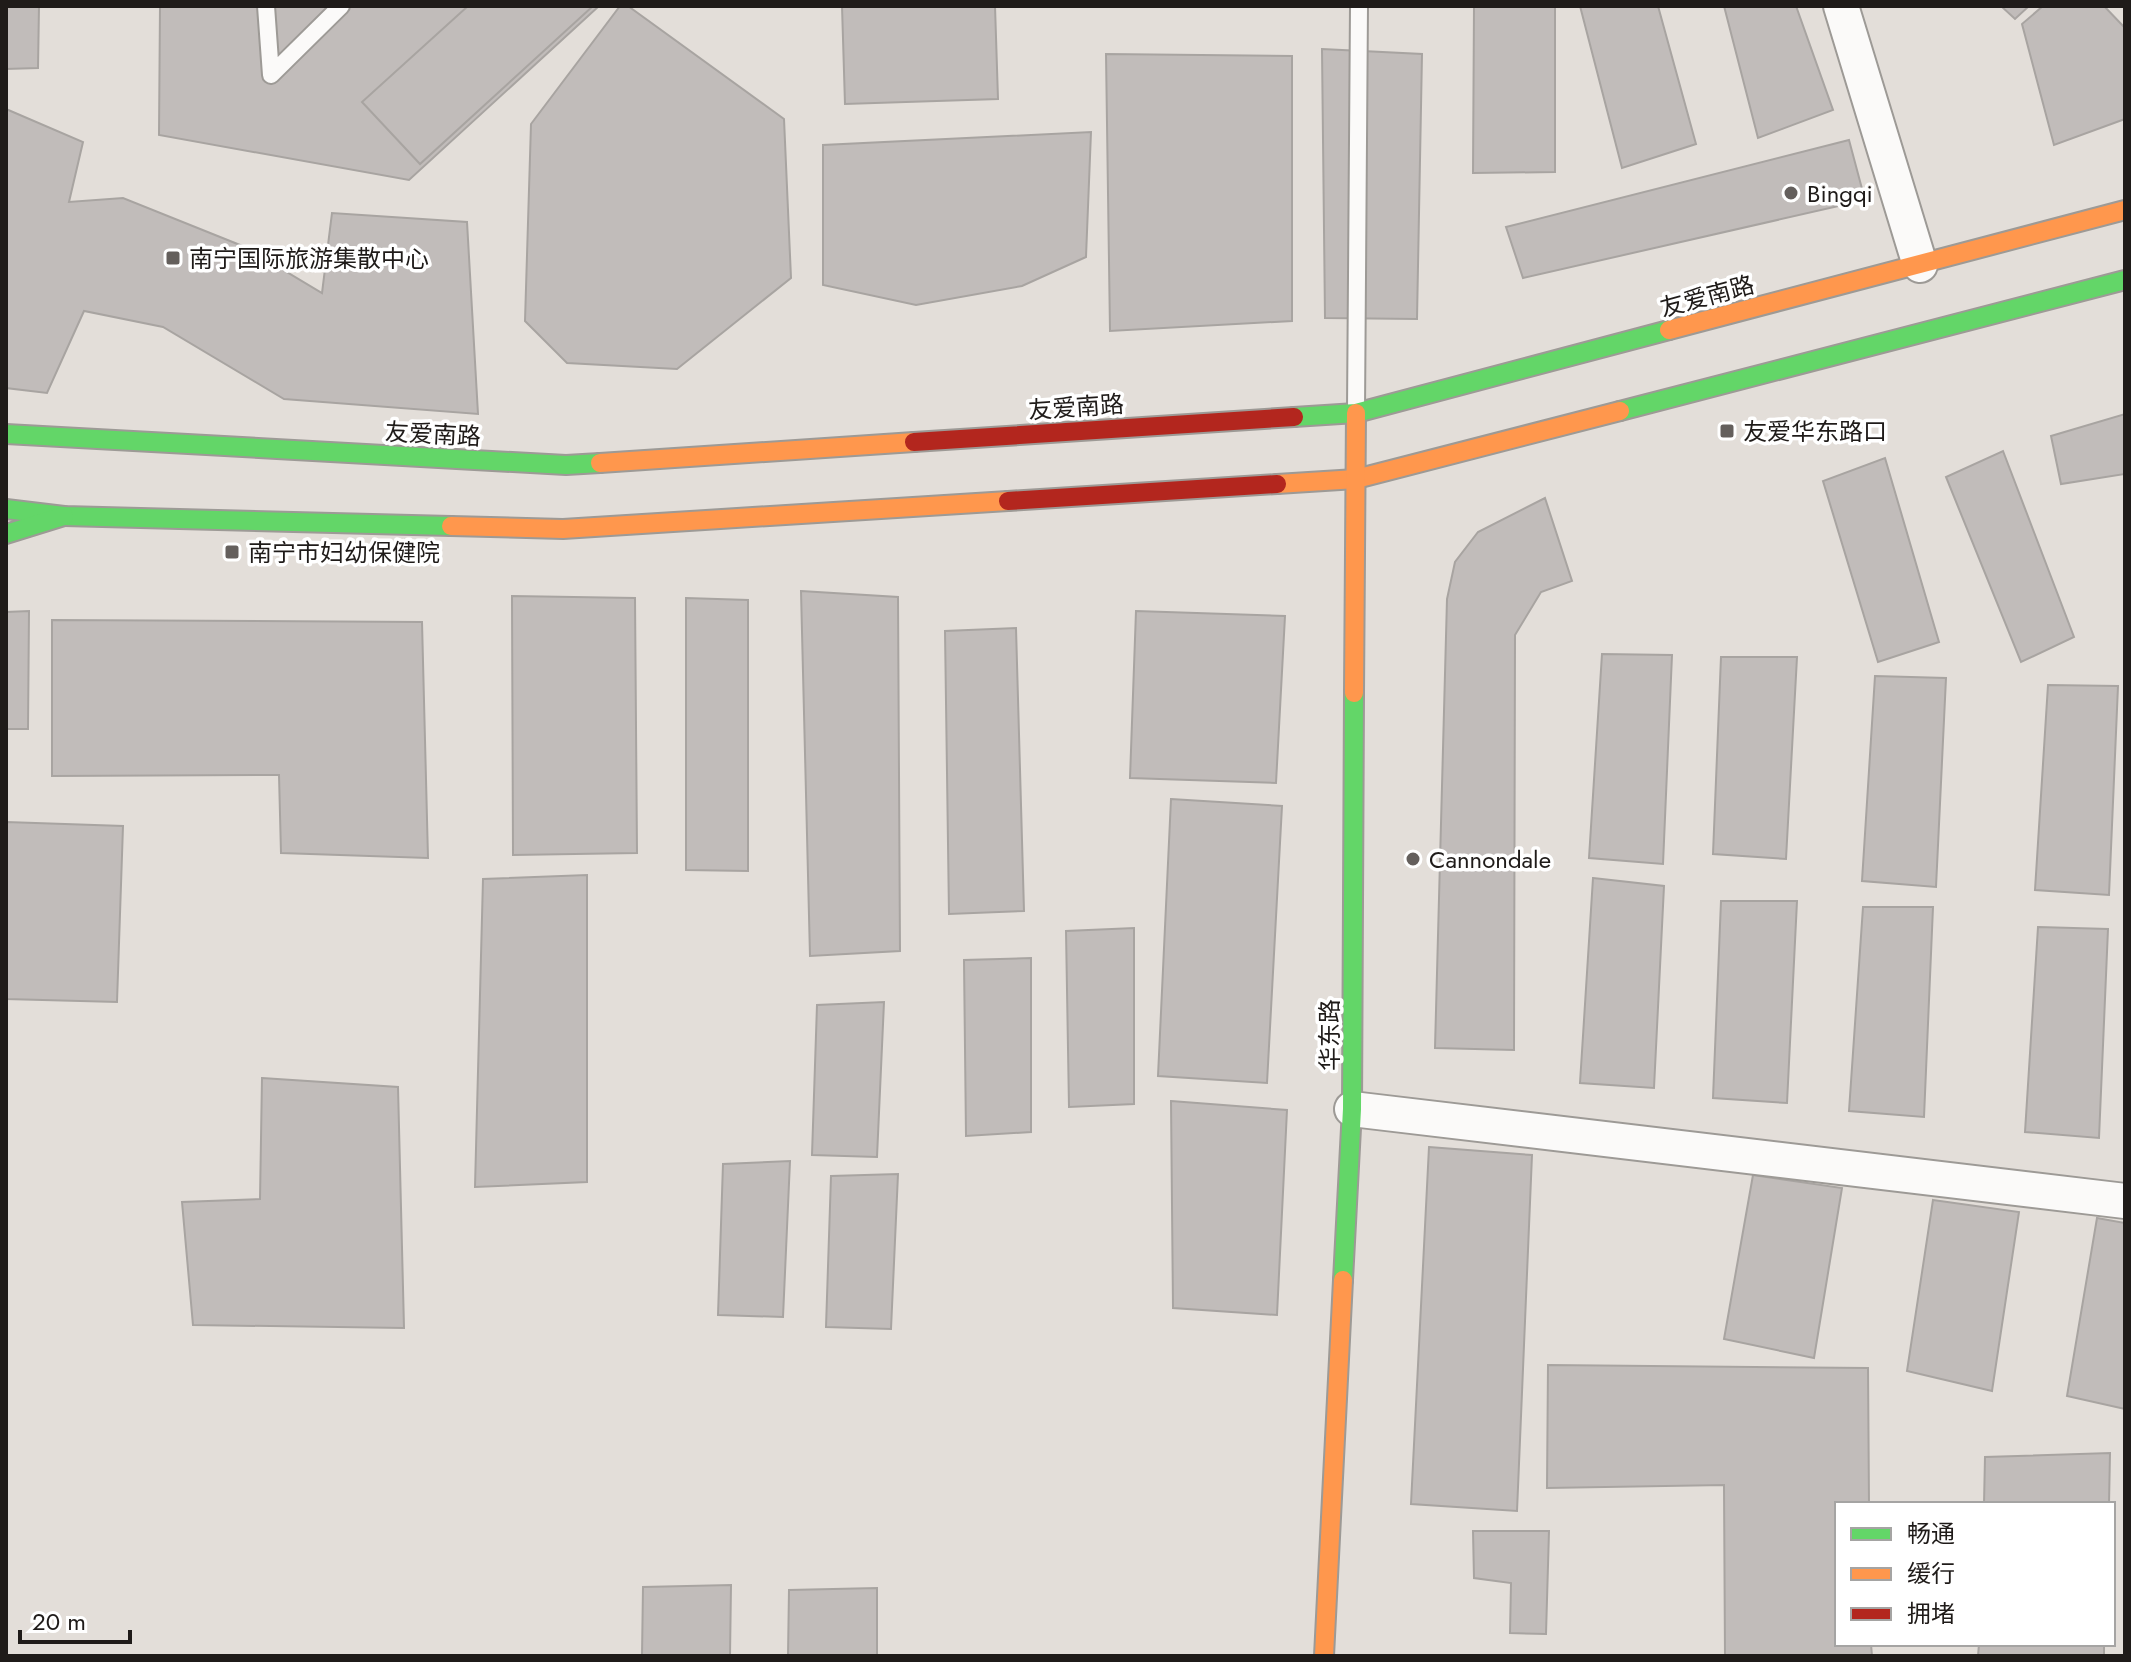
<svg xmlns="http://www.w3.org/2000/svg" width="2131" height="1662" font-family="Jost,'Noto Sans SC',sans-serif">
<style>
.building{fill:#c1bcba;stroke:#a8a4a1;stroke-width:2}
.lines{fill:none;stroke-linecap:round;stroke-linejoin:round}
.lane-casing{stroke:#9d9a96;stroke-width:20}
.street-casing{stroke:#9d9a96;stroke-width:38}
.fast-casing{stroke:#9d9a96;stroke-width:22}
.slow-casing{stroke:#9d9a96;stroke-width:22}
.jam-casing{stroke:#9d9a96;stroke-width:22}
.lane{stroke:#fbfaf9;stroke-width:16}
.street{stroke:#fbfaf9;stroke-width:34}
.fast{stroke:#63d668;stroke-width:18}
.slow{stroke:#ff974d;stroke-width:18}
.jam{stroke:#b3261e;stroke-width:18}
.poi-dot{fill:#645f5c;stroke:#fff;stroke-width:3}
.labels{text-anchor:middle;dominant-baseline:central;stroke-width:7;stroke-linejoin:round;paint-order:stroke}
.poi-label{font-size:24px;fill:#1f1b19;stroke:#fff;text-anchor:start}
.street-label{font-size:24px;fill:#1f1b19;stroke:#fff}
</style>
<rect width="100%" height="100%" fill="#e3ded9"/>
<g class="building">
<polygon points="6,6 39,6 38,68 6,69"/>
<polygon points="160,6 599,6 409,180 159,135"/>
<polygon points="468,6 593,6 420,164 362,102"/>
<polygon points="620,6 628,6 784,119 791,278 677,369 567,363 525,321 531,124"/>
<polygon points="842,6 995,6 998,99 845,104"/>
<polygon points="1474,6 1555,6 1555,172 1473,173"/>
<polygon points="1580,6 1658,6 1696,144 1622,168"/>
<polygon points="1724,6 1796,6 1833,110 1758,138"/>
<polygon points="2001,6 2029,6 2015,19"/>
<polygon points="2043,6 2104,6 2125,28 2125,119 2054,145 2022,24"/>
<polygon points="1322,49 1422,54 1417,319 1325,318"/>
<polygon points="1106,54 1292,56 1292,321 1110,331"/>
<polygon points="6,109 83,142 69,202 123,198 245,247 322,293 332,213 467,222 478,414 284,399 163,327 84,311 47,393 6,388"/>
<polygon points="1091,132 1086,257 1022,286 916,305 823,285 823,145"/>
<polygon points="1849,140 1865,200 1523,278 1506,227"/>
<polygon points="2125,414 2125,474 2061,484 2051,436"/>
<polygon points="2003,451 2074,637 2021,662 1946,477"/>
<polygon points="1885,458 1939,642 1878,662 1823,481"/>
<polygon points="1545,498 1572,581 1541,592 1515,635 1514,1050 1435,1048 1447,599 1455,562 1478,532"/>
<polygon points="801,591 898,597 900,951 810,956"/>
<polygon points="512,596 635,598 637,853 513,855"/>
<polygon points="686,598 748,600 748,871 686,870"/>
<polygon points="29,611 28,729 6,729 6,612"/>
<polygon points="1136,611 1285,616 1276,783 1130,778"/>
<polygon points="52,620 422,622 428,858 281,853 279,775 52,776"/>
<polygon points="1016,628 1024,911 949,914 945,631"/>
<polygon points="1602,654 1672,655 1663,864 1589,858"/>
<polygon points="1721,657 1797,657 1786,859 1713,854"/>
<polygon points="1875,676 1946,678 1936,887 1862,881"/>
<polygon points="2048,685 2118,686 2109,895 2035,890"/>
<polygon points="1171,799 1282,806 1267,1083 1158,1076"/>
<polygon points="6,822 123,826 117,1002 6,999"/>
<polygon points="587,875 587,1182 475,1187 483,879"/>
<polygon points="1593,878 1664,886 1654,1088 1580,1083"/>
<polygon points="1721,901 1797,901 1787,1103 1713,1098"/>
<polygon points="1863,907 1933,907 1924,1117 1849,1111"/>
<polygon points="2038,927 2108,929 2099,1138 2025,1132"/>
<polygon points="1134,928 1134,1104 1069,1107 1066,931"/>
<polygon points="1031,958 1031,1132 966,1136 964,960"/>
<polygon points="884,1002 877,1157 812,1155 817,1005"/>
<polygon points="262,1078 398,1087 404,1328 193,1325 182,1202 260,1199"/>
<polygon points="1171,1101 1287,1110 1277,1315 1173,1308"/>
<polygon points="1429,1147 1532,1155 1517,1511 1411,1504"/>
<polygon points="790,1161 783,1317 718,1315 723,1164"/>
<polygon points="898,1174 891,1329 826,1327 831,1176"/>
<polygon points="1753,1175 1842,1188 1814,1358 1724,1339"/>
<polygon points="1933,1200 2019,1212 1992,1391 1907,1371"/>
<polygon points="2097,1218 2125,1223 2125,1409 2067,1396"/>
<polygon points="1548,1365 1868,1368 1869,1504 1837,1504 1837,1644 1871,1644 1872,1656 1725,1656 1724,1485 1547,1488"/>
<polygon points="2110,1453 2109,1504 1984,1504 1985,1457"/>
<polygon points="1473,1531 1549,1531 1546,1634 1510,1633 1511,1583 1474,1578"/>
<polygon points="731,1585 730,1656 642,1656 643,1587"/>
<polygon points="877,1588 877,1656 788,1656 789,1590"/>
<polygon points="1979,1644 2104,1644 2104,1656 1978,1656"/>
</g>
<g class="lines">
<g class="lane-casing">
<g id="lane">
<polyline points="266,6 271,75 341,6"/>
<polyline points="1356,411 1359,6"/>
</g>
</g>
<g class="street-casing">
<g id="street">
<polyline points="1841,6 1920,265"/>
<polyline points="1352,1109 2125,1201"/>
</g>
</g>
<g class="fast-casing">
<g id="fast">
<polyline points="1620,411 2125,280"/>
<polyline points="1294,417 1356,413 1669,330"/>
<polyline points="6,434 566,465 600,463"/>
<polyline points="6,509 64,516 451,526"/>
<polyline points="6,534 64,516"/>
<polyline points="1343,1280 1352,1109 1354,693"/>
</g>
</g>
<g class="slow-casing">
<g id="slow">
<polyline points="1669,330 2125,210"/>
<polyline points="600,463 914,442"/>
<polyline points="1277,484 1356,479 1620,411"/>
<polyline points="451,526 563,529 1008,501"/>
<polyline points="1354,693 1356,413"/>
<polyline points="1324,1656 1343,1280"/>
</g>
</g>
<g class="jam-casing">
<g id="jam">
<polyline points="914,442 1294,417"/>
<polyline points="1008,501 1277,484"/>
</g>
</g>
<use href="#lane" class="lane"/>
<use href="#street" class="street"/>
<use href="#fast" class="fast"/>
<use href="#slow" class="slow"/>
<use href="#jam" class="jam"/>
</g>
<g class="poi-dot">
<circle cx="1791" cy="193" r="8"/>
<rect x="165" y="250" width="16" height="16" rx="4"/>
<rect x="1719" y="423" width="16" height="16" rx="4"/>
<rect x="224" y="544" width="16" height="16" rx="4"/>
<circle cx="1413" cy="859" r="8"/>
</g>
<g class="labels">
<g class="poi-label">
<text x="1807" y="193">Bingqi</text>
<text x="189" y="258">南宁国际旅游集散中心</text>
<text x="1743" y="431">友爱华东路口</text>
<text x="248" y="552">南宁市妇幼保健院</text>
<text x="1429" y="859">Cannondale</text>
</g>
<g class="street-label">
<text transform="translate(1707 296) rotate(-15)">友爱南路</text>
<text transform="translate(1076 407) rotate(-4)">友爱南路</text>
<text transform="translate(433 434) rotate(3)">友爱南路</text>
<text transform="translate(1329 1035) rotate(-90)">华东路</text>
</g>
</g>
<rect width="2131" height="1662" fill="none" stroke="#1f1b19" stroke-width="16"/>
<rect x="1835" y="1502" width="280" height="144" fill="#ffffff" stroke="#a5a4a3" stroke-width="2"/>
<rect x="1851" y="1528" width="40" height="12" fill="#63d668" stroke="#a5a4a3" stroke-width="2"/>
<text x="1907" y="1542" font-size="24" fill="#1f1b19">畅通</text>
<rect x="1851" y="1568" width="40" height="12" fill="#ff974d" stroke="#a5a4a3" stroke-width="2"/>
<text x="1907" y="1582" font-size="24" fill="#1f1b19">缓行</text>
<rect x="1851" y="1608" width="40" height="12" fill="#b3261e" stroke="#a5a4a3" stroke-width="2"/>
<text x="1907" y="1622" font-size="24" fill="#1f1b19">拥堵</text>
<path d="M20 1630v12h110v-12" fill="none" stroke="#1f1b19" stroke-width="4"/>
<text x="32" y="1630" font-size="24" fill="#1f1b19" stroke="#ffffff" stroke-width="6" paint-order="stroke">20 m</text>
</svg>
